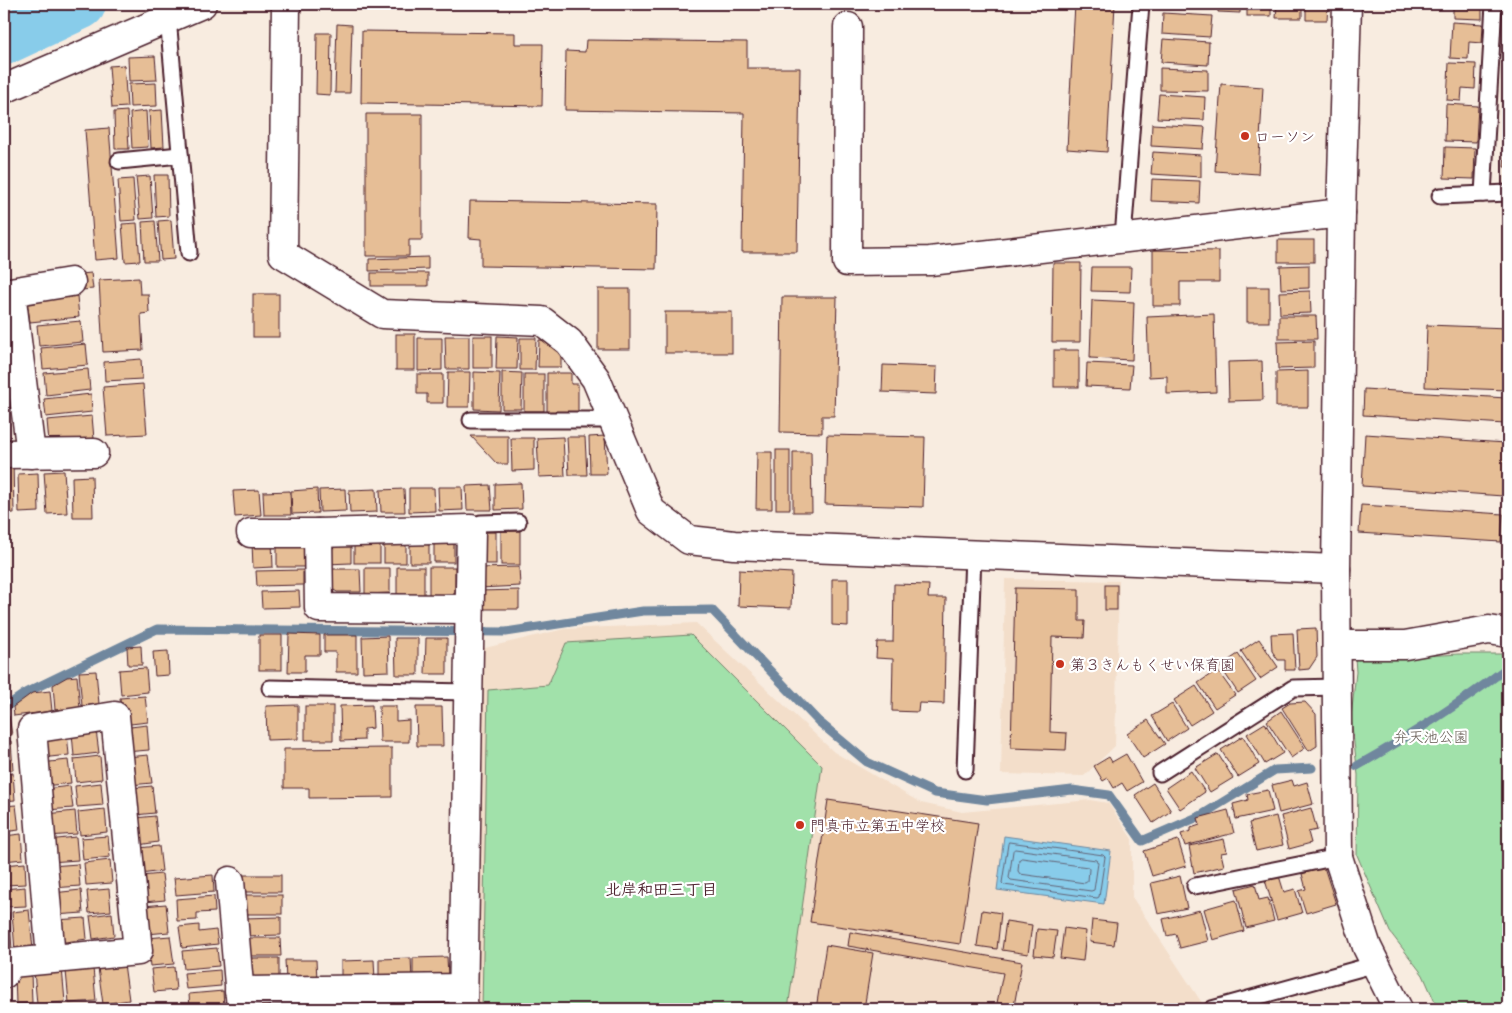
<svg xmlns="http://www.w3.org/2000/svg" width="1512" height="1013" font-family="Delius,'Klee One',sans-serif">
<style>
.built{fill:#f3deca}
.green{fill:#a1e1aa;stroke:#76806a}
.water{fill:#88ccea;stroke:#6f879e}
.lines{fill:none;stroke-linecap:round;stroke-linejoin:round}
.shore{stroke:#636477;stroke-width:1}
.stream{stroke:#6f879e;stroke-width:9}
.river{stroke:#88ccea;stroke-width:50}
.building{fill:#e6be96;stroke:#4a1f2b}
.lane-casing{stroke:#4a1f2b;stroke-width:19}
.street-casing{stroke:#4a1f2b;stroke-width:31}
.secondary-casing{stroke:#4a1f2b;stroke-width:31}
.lane{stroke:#fff;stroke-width:15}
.street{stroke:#fff;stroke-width:28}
.secondary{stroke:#fff;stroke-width:28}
.poi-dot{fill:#c8321e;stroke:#fff;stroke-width:2}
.labels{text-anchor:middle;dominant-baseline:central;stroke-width:4.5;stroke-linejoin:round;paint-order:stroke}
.poi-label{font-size:15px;fill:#4a1f2b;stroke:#fff;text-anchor:start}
.park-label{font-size:15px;fill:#645951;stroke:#fff}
.neighbourhood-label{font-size:16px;font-weight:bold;fill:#4a1f2b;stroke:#fff}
</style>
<rect width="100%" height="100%" fill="#f8ece0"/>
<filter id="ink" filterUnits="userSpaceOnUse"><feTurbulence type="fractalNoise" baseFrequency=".02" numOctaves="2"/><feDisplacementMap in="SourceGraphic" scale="10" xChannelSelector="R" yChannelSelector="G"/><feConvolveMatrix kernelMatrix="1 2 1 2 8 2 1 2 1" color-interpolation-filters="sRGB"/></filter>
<g filter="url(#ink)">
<g class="built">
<polygon points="1005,579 1119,581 1115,746 1084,776 1001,774"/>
<polygon points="696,623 834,752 921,803 962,812 1090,800 1108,803 1132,839 1132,897 1206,1009 475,1009 481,649 564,629"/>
</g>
<g class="green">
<polygon points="691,635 822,766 788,1009 482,1009 488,690 548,685 566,643"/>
<path d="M1458 654H1508V1009H1438L1423 975 1390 932 1357 855 1358 775 1351 718 1356 672 1355 657C1389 655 1424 657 1458 654Z"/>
</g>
<polygon class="water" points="1004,836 1111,851 1104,904 997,890"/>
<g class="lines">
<g class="shore">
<polygon points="1009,842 1103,855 1105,857 1099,897 1097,898 1004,885 1002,883 1008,844"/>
<polygon points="1015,849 1096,860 1098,863 1094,890 1091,891 1011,880 1009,878 1013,851"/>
<polygon points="1022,858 1088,867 1089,869 1088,881 1085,883 1020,874 1018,871 1019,860"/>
</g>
<g class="stream">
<polyline points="4,708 27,692 157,629 506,632 643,611 712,610 818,721 867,762 935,793 987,800 1072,790 1109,795 1142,841 1200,816 1275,770 1312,768"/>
<path d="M1357 766C1408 737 1457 706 1504 670L1508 671"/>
</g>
<polyline class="river" points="4,40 81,4"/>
</g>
<g class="building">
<polygon points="1075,4 1115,4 1107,152 1067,149"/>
<polygon points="1164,4 1186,4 1186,7 1164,6"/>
<polygon points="1190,4 1213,4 1213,9 1189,8"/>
<polygon points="1218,4 1240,4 1240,13 1218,12"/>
<rect x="1247" y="4" width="24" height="12"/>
<polygon points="1277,4 1302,4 1302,18 1276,18"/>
<polygon points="1306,4 1328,4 1327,20 1306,20"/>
<polygon points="1453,4 1482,4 1482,19 1453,18"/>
<polygon points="1163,13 1212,16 1210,37 1162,34"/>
<polygon points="1452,22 1483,24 1482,43 1469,42 1468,59 1450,58"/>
<polygon points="337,24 352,25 350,93 335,93"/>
<polygon points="362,31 515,33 515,44 543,44 542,106 361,103"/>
<polygon points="317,33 331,33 330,95 316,94"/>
<polygon points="1507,34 1508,34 1508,57 1506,57"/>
<polygon points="1163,39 1209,42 1208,65 1161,62"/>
<polygon points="586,40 747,42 747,68 800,68 797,252 742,252 744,113 565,110 566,51 585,52"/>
<polygon points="155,56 157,80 129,81 128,57"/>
<polygon points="1449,63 1476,64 1475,89 1462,88 1461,101 1447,100"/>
<polygon points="124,65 127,107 112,108 109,66"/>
<polygon points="1160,68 1208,70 1208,91 1160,90"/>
<polygon points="156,83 157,106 130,107 129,84"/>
<polygon points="1221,84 1263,87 1258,174 1215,171"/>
<polygon points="1506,84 1508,84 1508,103 1505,103"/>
<polygon points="1159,94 1205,97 1204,120 1157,118"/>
<polygon points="1446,104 1478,106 1476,142 1445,141"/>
<polygon points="162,110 164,147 151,148 149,111"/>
<polygon points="127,111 129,149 115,149 114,112"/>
<polygon points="146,111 148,147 132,148 130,113"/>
<polygon points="366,114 422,114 422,240 409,240 409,256 366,256"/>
<polygon points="1152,124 1205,127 1203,149 1151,146"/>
<polygon points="109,128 119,258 95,260 85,130"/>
<polygon points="1506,133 1508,133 1508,167 1504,167"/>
<polygon points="1445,147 1475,148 1474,179 1444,178"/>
<polygon points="1153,152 1201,155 1201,177 1151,174"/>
<polygon points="154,175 168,175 169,216 156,217"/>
<polygon points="150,176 153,218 140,219 136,177"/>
<polygon points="133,179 136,220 121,221 118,180"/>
<polygon points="1152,179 1200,181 1199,203 1151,201"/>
<polygon points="470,201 657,204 656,269 481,266 481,239 469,238"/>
<polygon points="171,220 174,259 161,260 158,221"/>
<polygon points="155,221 158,261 144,261 142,222"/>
<polygon points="137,223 140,261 125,262 122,224"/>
<rect x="1278" y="240" width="36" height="22"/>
<polygon points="1153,250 1219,251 1219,282 1180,282 1180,306 1153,306"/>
<polygon points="428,257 428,269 369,271 369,259"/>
<polygon points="1053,263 1081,263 1080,342 1052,342"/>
<polygon points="1309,265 1309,288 1281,289 1280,266"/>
<polygon points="1092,267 1131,267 1130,292 1091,291"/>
<polygon points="91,273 93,289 82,290 81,274"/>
<rect x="371" y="273" width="57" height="13"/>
<polygon points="139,278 140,294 148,294 149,313 141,314 143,350 103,352 99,280"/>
<rect x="1247" y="287" width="22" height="35"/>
<rect x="598" y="289" width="32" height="60"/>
<polygon points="1310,291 1311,313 1280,314 1279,292"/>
<rect x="253" y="294" width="26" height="43"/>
<polygon points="77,296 79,317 30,322 27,301"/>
<polygon points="782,297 837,297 834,416 822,416 822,433 780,432"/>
<polygon points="1092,300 1134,302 1132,360 1090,358"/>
<rect x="665" y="312" width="67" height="41"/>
<polygon points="1214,314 1216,392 1167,394 1167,376 1149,377 1147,317"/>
<polygon points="1279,316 1316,316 1317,339 1279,339"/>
<polygon points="81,321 83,342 39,346 37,325"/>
<polygon points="1427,325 1508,328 1508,390 1425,387"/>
<rect x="396" y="334" width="19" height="36"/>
<polygon points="445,336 469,336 469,369 446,369"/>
<rect x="473" y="336" width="19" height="32"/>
<polygon points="497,336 518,337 517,369 496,369"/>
<polygon points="418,338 442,338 442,370 418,371"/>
<polygon points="520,338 536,338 535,370 520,370"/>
<polygon points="539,340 554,341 561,349 561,367 538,367"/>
<polygon points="1314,341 1314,368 1278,369 1277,342"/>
<polygon points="86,344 88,365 43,369 41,348"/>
<rect x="1054" y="350" width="25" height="37"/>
<polygon points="141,359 142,379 105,381 104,362"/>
<polygon points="1262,361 1263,400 1229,401 1228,362"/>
<polygon points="1087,363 1132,365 1130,388 1086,386"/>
<polygon points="883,365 937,367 936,394 882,392"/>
<polygon points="88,369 90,390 46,395 44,373"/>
<polygon points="1308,371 1308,407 1276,407 1276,372"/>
<polygon points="448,372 470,372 469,407 447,407"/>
<polygon points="474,372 500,373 499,410 474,409"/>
<polygon points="502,372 522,373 521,409 502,409"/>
<polygon points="547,373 571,373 571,384 578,384 578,412 547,412"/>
<polygon points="417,374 443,374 443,403 427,403 427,394 417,394"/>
<rect x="524" y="374" width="20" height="37"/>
<polygon points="143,384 147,434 107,436 103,387"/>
<polygon points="1364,389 1506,398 1505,424 1363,415"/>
<polygon points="91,394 92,412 46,417 44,399"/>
<polygon points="92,416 94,439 49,443 47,420"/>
<polygon points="1365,434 1506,443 1503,496 1362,486"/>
<polygon points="827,435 925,437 923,507 825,504"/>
<polygon points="471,436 508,436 508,464 497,464"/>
<polygon points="605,436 607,474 590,474 589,437"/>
<polygon points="563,437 565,476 539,477 537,438"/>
<polygon points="567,437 585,437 587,475 569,475"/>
<polygon points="511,438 534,438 534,470 512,471"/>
<rect x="776" y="450" width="14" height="59"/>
<polygon points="757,452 772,452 772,509 756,509"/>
<polygon points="793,452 811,452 812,512 793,512"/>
<polygon points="4,461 13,461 14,513 4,513"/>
<polygon points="64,471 67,513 47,514 44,472"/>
<polygon points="38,473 39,512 19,513 18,474"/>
<polygon points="92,476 93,517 73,517 72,477"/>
<polygon points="521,483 522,509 495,510 495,484"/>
<polygon points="490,485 492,510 467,510 466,486"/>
<polygon points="438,487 462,487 463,510 439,511"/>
<polygon points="409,488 434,488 435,511 409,512"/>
<polygon points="317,489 318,513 292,514 291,491"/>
<polygon points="345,489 346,511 320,512 319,490"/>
<polygon points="376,489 377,512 350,513 349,490"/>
<polygon points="404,489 405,512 381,512 380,490"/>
<polygon points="259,490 261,515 235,517 233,491"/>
<polygon points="290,491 291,515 264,515 263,492"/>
<polygon points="1361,505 1503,514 1501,542 1359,533"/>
<rect x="501" y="531" width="19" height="34"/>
<rect x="478" y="532" width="18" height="32"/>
<rect x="384" y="539" width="22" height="24"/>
<rect x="434" y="539" width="20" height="23"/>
<rect x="277" y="540" width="27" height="27"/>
<rect x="410" y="540" width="19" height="23"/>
<polygon points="272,541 273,567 253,568 252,542"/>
<polygon points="351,541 351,563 326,564 325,542"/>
<rect x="354" y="541" width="26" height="22"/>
<rect x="397" y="567" width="27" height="29"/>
<rect x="429" y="567" width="26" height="30"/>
<polygon points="519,567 520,586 479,588 478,568"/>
<polygon points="365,568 390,568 390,593 365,594"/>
<polygon points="326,569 360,569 361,592 337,592 326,585"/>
<polygon points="303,570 303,585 257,586 256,571"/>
<polygon points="739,570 792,573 791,608 738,606"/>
<polygon points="832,579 848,579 848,626 832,625"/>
<polygon points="894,584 929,585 928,598 946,598 944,704 919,703 918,712 892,711 893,659 876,658 877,642 893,642"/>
<rect x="1105" y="585" width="12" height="25"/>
<polygon points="1015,588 1079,589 1079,621 1085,621 1084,638 1052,637 1050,732 1067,733 1066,750 1011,748"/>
<polygon points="519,590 519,609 479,609 479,591"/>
<polygon points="299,591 300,607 262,608 261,592"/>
<polygon points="1316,628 1317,657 1309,669 1299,670 1297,629"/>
<polygon points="1293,633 1295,670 1285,670 1285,660 1278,660 1272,651 1271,634"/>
<polygon points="289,634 320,635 320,655 305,655 305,672 288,672"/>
<rect x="259" y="635" width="23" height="35"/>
<polygon points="324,635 357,635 357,672 336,672 336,652 324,652"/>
<polygon points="388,636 389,671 363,672 362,637"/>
<polygon points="395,638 418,638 418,675 396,675"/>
<polygon points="426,638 447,638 447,674 425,674"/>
<polygon points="1259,639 1278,667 1260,679 1241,651"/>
<polygon points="141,646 142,665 128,665 127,647"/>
<polygon points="168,651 169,675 155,676 153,652"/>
<polygon points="1238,654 1256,681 1238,693 1220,666"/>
<polygon points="146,668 148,692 121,695 119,670"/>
<polygon points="1217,670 1235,695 1215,708 1198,683"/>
<polygon points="96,671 99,704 82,706 79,672"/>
<polygon points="77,676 80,708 55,710 53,685 67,677"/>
<polygon points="1196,686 1212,711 1190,725 1174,700"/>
<polygon points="50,691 52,711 14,716 13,707 32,693"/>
<polygon points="145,696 148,722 122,725 120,698"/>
<polygon points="1305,702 1316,714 1317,746 1309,751 1282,708 1290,703"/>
<polygon points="1172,704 1187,728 1167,741 1152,716"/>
<polygon points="298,705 298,739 267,740 266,706"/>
<polygon points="372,705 373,728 364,729 364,740 341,741 340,706"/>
<rect x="305" y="706" width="28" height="34"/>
<polygon points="379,706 396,706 396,721 409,720 409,742 380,742"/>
<polygon points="416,707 442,707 443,746 417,746"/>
<polygon points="1281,711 1305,748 1291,758 1267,721"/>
<polygon points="4,716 9,716 12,735 4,736"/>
<polygon points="1148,720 1165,744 1143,758 1127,734"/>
<polygon points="1265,723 1283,753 1265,764 1247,734"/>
<polygon points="147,725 149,750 125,752 122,728"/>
<polygon points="96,730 99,753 74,756 72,733"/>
<polygon points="67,733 69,755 41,758 39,736"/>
<polygon points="1243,736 1259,764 1238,777 1221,750"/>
<polygon points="4,741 11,741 13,770 4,771"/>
<polygon points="392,748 392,797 309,798 309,788 284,788 284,749"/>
<polygon points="1126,754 1142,782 1127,791 1122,783 1114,788 1108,778 1103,781 1094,766 1109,757 1112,762"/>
<polygon points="1218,754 1233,778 1210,792 1195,768"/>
<polygon points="148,755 152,783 130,785 127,757"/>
<polygon points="100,756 102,779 76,782 74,759"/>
<polygon points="68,760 71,783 44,786 41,763"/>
<polygon points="1191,771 1205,792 1180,809 1166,788"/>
<polygon points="13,773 15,800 4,801 4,774"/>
<polygon points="1292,780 1294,786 1307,782 1313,804 1279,813 1272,785"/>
<polygon points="101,783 103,805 77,807 75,786"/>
<polygon points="1153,783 1171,811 1153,823 1135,795"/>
<polygon points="70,786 73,808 47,810 45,789"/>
<polygon points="152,786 155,813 135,815 132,788"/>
<polygon points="1268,790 1273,811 1236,819 1233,804 1248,800 1247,794"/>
<polygon points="828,800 978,823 960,944 810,922"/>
<polygon points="16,805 19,830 4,832 4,806"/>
<polygon points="1311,808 1317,830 1308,832 1311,843 1289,849 1281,816"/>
<polygon points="105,809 107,832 80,835 78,812"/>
<polygon points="1228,810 1234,833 1185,846 1181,834 1191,831 1191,828 1200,825 1198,818"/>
<polygon points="75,811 77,834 48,836 47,814"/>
<polygon points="155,816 158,842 138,845 135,818"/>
<polygon points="1276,816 1283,845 1256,851 1249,823"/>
<polygon points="21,834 23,859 4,861 4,836"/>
<polygon points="108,836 110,857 83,860 81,838"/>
<polygon points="76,837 78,860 50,862 48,840"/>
<polygon points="1224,839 1227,852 1221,853 1224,866 1194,873 1189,846"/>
<polygon points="1178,840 1186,866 1152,876 1144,851"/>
<polygon points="159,846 162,871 141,874 138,848"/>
<polygon points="110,860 112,883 86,885 84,863"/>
<polygon points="25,863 26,884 4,885 4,865"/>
<polygon points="78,864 80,886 53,888 51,866"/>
<polygon points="1324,867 1336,904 1306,913 1299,891 1306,889 1302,874"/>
<polygon points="162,874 165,900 144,902 141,876"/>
<polygon points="213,875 214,892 176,895 174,878"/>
<rect x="240" y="875" width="41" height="17"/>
<polygon points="1180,876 1187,908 1158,914 1151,883"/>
<polygon points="1279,876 1284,892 1295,889 1302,913 1277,920 1265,880"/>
<polygon points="1255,884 1259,900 1268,898 1274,921 1246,928 1236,889"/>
<polygon points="25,887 26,906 4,907 4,889"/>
<polygon points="109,889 111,911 89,913 87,891"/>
<polygon points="81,890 83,913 55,915 53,893"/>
<rect x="242" y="895" width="40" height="19"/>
<polygon points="214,896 215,912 197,913 197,920 177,921 176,899"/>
<polygon points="1236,900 1244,931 1213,940 1204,909"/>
<polygon points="166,904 169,932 147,934 143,906"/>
<polygon points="29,910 33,949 15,951 12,912"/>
<polygon points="982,910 1001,913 997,949 977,946"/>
<polygon points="1200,910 1208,941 1180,948 1176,934 1167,936 1163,919"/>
<polygon points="9,912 12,949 4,950 4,913"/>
<polygon points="112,913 114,936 93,939 90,916"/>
<polygon points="281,917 281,935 244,936 243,918"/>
<polygon points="85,918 87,939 58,943 56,920"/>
<polygon points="1092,920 1117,923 1114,945 1090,942"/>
<polygon points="1006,921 1032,925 1028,954 1002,950"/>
<polygon points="199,925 199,932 216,930 218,944 182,948 179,927"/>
<polygon points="1064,928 1086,931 1083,961 1060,958"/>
<polygon points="1037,929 1057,931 1053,957 1034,955"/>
<polygon points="850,932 1022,962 1014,1006 997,1003 1003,973 848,946"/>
<polygon points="170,936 174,964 150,966 147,938"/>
<polygon points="244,938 280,938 281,956 245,956"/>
<polygon points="826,945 873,953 864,1009 816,1009"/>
<polygon points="217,948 219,966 184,969 182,951"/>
<polygon points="447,957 448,978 413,980 413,958"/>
<polygon points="245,958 279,958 279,978 246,979"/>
<polygon points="411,958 412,980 379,981 379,959"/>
<polygon points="285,960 316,960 317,980 286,981"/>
<polygon points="374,960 375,980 341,980 341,961"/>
<polygon points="124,964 129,1000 103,1004 98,968"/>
<polygon points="174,967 176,990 154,992 151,969"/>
<polygon points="62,968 65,1002 37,1004 34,971"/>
<polygon points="93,968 96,1001 69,1003 66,971"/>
<polygon points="220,970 221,986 186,989 184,973"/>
<polygon points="15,973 31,973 32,1003 16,1004"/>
<polygon points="223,991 224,1008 190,1009 189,994"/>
<polygon points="448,1000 448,1009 415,1009 414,1001"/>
<polygon points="295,1001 295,1009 274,1009 274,1002"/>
<polygon points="410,1001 410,1009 375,1009 375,1002"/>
<rect x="337" y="1002" width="35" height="7"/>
<polygon points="269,1003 269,1009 249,1009 249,1004"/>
<polygon points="333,1003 334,1009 299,1009 298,1005"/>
</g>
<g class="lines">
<g class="lane-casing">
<g id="lane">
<polyline points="168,18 189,253"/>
<polyline points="119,161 180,155"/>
<polyline points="1483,194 1494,4"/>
<polyline points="1440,196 1508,193"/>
<polyline points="1123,238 1141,4"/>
<polyline points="471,420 613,420"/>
<polyline points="471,529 481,523 518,522"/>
<polyline points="270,688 468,692"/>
<polyline points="965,770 973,555"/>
<polyline points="1160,773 1293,688 1337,687"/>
<polyline points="1195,886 1338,857"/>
<polyline points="1212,1009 1376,964"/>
</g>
</g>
<g class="street-casing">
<g id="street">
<polyline points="286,4 283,254 382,314 542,321 569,342 596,379 651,511 689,540 734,545 1336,569"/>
<polyline points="848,27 847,262 930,261 1341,213"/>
<polyline points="4,89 202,4"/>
<polyline points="11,292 31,454"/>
<polyline points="4,293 71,282"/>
<polyline points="4,454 94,453"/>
<polyline points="251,533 318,533 471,529 463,1009"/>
<polyline points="318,533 319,608 469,609"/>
<polyline points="1337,645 1405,645 1489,630 1508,633"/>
<polyline points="230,881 241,1008"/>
<polyline points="4,974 11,963 138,951 115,716 32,729 51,959"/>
<polyline points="239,991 463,988"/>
</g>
</g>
<g class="secondary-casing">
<polyline id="secondary" points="1347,4 1341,213 1336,569 1338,857 1367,947 1398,1009"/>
</g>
<use href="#lane" class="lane"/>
<use href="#street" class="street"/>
<use href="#secondary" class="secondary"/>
</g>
</g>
<g class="poi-dot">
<circle cx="1245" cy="136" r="5"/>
<circle cx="1060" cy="664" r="5"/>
<circle cx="800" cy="825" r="5"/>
</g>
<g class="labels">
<g class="poi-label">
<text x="1255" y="136">ローソン</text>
<text x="1070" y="664">第３きんもくせい保育園</text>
<text x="810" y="825">門真市立第五中学校</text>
</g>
<g class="park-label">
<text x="1431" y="736">弁天池公園</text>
</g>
<g class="neighbourhood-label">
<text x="661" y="889">北岸和田三丁目</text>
</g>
</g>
<rect width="1512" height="1013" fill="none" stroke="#fff" stroke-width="20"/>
<rect x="10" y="10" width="1492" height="993" fill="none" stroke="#4a1f2b" stroke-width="2" filter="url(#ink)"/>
</svg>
